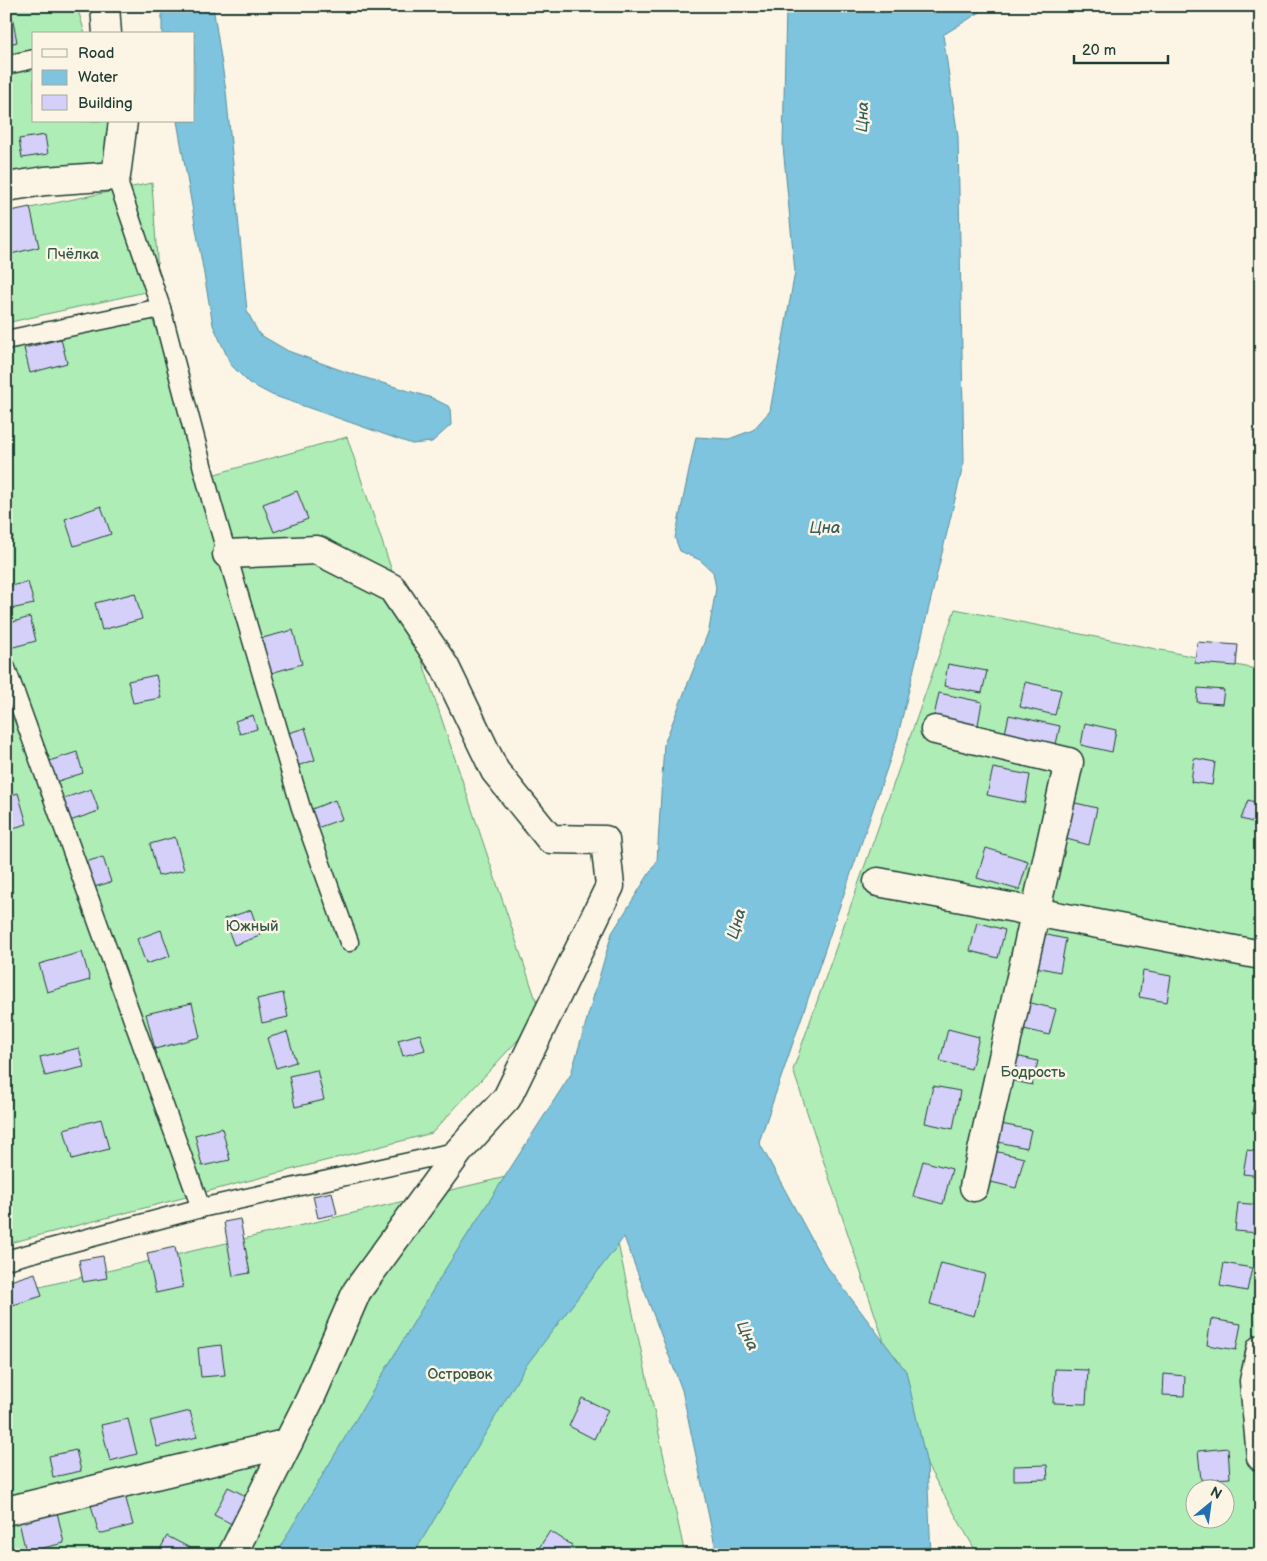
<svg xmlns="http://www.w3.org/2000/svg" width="1267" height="1561" font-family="'Balsamiq Sans',sans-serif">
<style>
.garden{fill:#aeeeb6;stroke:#669675;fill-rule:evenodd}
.water{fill:#7ec4df;stroke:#588e9b}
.building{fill:#d5d0f9;stroke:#1f3d34}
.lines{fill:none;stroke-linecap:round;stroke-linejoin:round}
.service-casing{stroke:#1f3d34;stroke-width:21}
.minor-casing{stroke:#1f3d34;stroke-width:31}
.service{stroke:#fcf5e5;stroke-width:18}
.minor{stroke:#fcf5e5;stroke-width:28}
.labels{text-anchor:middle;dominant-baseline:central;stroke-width:5;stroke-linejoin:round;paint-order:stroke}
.park-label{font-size:15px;fill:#345848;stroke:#fcf5e5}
.water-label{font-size:16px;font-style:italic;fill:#375f5f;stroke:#fcf5e5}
</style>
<rect width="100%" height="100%" fill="#fcf5e5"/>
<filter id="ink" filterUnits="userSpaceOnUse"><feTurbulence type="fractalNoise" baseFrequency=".02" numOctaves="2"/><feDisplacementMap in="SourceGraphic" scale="10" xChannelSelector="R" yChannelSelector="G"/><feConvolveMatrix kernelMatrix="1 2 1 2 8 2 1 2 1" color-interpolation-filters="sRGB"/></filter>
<g filter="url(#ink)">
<g class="garden">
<polygon points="6,6 77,6 85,34 34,34 34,121 108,121 123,175 6,197"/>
<polygon points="152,183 159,289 6,323 6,213"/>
<polygon points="146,301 208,476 347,437 541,1015 432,1133 6,1244 6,332"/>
<path d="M955 609 1261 670V1555H978L923 1458 793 1070ZM1194 1488H1224V1518H1194Z"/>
<polygon points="599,1155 685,1555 6,1555 6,1295"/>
</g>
<g class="water">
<polygon points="162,6 213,6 226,91 247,311 259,334 288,351 346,372 432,398 450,407 451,425 432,442 412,444 272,395 249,383 231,365 213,325 177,121 194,121 194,34 162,34"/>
<polygon points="786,6 990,6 943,35 958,137 964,462 897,739 759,1142 825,1264 906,1371 927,1465 931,1555 717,1555 682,1390 624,1237 525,1367 413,1555 275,1555 446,1268 571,1074 612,933 657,861 664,744 709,630 716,588 713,572 700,560 680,551 675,538 696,437 729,439 753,430 770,411 795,272 783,146"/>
</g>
<g class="building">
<polygon points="12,16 17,42 6,45 6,17"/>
<polygon points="45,135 48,154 22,158 19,139"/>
<polygon points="30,207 39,247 7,255 6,212"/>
<polygon points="61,339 67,363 30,373 24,348"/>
<polygon points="297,491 308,519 274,532 263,504"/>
<polygon points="101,506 111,534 74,546 65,519"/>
<polygon points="9,524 13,538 6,540 6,525"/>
<polygon points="28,582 34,604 6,610 6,587"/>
<polygon points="135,593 142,619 102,630 95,603"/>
<polygon points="30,617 36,641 6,649 6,624"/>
<polygon points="293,630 302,664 261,676 251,641"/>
<polygon points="1197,642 1238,645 1236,666 1195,663"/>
<polygon points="948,664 987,671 982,693 944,686"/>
<polygon points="156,675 161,698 133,703 128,681"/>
<polygon points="1025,682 1061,690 1055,715 1020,707"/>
<polygon points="1198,688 1224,690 1222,704 1197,702"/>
<polygon points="939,693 982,702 978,725 934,716"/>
<polygon points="253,715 257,729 240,734 235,721"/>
<polygon points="1009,715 1060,726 1055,749 1004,738"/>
<polygon points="1085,723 1116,730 1112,752 1081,745"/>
<polygon points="305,728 315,760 294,767 285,734"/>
<polygon points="77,752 83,773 52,783 46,762"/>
<polygon points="1194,758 1215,762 1212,785 1191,782"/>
<polygon points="993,768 1030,775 1025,803 987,795"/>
<polygon points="91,789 99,811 64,823 56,801"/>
<polygon points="18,793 27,824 6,830 6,797"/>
<polygon points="335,800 342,819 314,829 307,811"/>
<polygon points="1248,800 1261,804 1256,823 1241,819"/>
<polygon points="1067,801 1097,808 1089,845 1059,837"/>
<polygon points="175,837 184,870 158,876 150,844"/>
<polygon points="986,848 1028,861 1019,890 977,878"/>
<polygon points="1261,849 1261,869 1254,866"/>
<polygon points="103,857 111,882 84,890 77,864"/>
<polygon points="251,910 260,936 234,945 224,919"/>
<polygon points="977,922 1005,930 998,958 970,951"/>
<polygon points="161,930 170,956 146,964 137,939"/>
<polygon points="1038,933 1066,939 1060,972 1031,966"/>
<polygon points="82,952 90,980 47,992 39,964"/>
<polygon points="1143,971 1171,976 1167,1002 1139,997"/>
<polygon points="283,993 288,1017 262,1023 257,999"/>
<polygon points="1027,1002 1056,1009 1049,1035 1020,1028"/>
<polygon points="192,1003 200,1037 155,1049 146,1014"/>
<polygon points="948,1029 979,1037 971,1069 940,1061"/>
<polygon points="287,1032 296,1062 276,1068 267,1038"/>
<polygon points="420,1034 425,1050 403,1056 398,1040"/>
<polygon points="79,1048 84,1067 45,1076 40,1057"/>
<polygon points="1016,1056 1038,1061 1032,1085 1010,1080"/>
<polygon points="317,1070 324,1100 295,1107 289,1076"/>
<polygon points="933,1086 960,1091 953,1129 925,1123"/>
<polygon points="1256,1091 1261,1092 1261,1116 1252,1114"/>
<polygon points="101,1119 109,1149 72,1159 64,1129"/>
<polygon points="1001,1124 1031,1130 1027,1148 998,1142"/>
<polygon points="222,1128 230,1160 202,1166 195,1135"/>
<polygon points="1247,1150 1261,1152 1261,1176 1243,1174"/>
<polygon points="994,1151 1024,1158 1016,1188 987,1181"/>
<polygon points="923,1161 952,1169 943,1204 913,1196"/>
<polygon points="332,1192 337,1214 318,1218 313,1196"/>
<polygon points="1238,1203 1261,1205 1259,1233 1235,1231"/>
<polygon points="240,1219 250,1273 233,1276 224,1222"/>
<polygon points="175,1247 183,1287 156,1293 147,1253"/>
<polygon points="103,1256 107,1278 83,1282 79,1260"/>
<polygon points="941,1263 985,1274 974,1316 930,1304"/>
<polygon points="1224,1263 1252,1268 1247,1291 1220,1286"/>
<polygon points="35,1273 42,1296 13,1305 7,1282"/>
<polygon points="1211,1319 1241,1324 1236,1350 1207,1345"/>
<polygon points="221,1345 225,1375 201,1377 198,1348"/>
<polygon points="1055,1369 1088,1370 1086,1404 1053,1403"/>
<polygon points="1164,1374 1185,1376 1184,1396 1163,1395"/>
<polygon points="582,1398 608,1410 594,1439 569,1426"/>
<polygon points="190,1411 197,1437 157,1447 150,1421"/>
<polygon points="128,1419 137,1454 110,1461 101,1425"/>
<polygon points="1228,1448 1230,1478 1201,1480 1198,1451"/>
<polygon points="76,1450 81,1471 53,1477 49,1456"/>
<polygon points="1047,1465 1048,1479 1014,1480 1014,1466"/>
<polygon points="228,1487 246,1496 232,1524 214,1515"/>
<polygon points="125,1495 133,1525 99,1534 91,1505"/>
<polygon points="57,1512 64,1543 26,1552 19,1522"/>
<polygon points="550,1531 572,1545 567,1555 543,1555 537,1551"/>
<polygon points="167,1536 190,1548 187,1555 157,1555"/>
</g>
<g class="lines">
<g class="service-casing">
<g id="service">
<polyline points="6,65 34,59"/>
<polyline points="116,176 161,308 212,503 301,808 349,942"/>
<polyline points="6,340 161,308"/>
<polyline points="6,668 201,1208"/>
<polyline points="6,1260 201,1208 459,1151"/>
</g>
</g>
<g class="minor-casing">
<g id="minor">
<polyline points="105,6 107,34"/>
<polyline points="6,187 45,181 116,176 123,121"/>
<polyline points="227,554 317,550 392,588 445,667 495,771 550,839 605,840 610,886 507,1098 459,1151 357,1291 310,1399 232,1555"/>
<polyline points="935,730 1069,762 974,1187"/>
<polyline points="878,882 1261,955"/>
<polyline points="1261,1349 1254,1381 1261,1457"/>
<polyline points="6,1511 288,1443"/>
</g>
</g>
<use href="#service" class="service"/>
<use href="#minor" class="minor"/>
</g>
</g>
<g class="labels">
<g class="park-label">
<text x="73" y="254">Пчёлка</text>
<text x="252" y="926">Южный</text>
<text x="1033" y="1072">Бодрость</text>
<text x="460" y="1374">Островок</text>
</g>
<g class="water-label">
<text transform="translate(863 117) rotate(-88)">Цна</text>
<text x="825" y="528">Цна</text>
<text transform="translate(737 924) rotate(-74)">Цна</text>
<text transform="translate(747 1336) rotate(65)">Цна</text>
</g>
</g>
<rect width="1267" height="1561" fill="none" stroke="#fcf5e5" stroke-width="25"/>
<rect x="12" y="12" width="1242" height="1536" fill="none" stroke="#1f3d34" stroke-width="2" filter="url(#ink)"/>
<rect x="32" y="32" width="162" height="90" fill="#fcf5e5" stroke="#a4ab9e"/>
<rect x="42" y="49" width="25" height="8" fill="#fcf5e5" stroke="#a4ab9e"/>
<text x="78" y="58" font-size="15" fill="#1f3d34">Road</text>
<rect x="42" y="70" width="25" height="15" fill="#7ec4df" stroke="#a4ab9e"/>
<text x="78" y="82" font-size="15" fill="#1f3d34">Water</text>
<rect x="42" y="95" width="25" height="15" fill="#d5d0f9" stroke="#a4ab9e"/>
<text x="78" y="108" font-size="15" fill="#1f3d34">Building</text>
<g transform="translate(1210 1504) rotate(29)"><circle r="24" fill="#fcf5e5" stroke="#a4ab9e"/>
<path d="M0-4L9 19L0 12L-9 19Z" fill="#1f6fb2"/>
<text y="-8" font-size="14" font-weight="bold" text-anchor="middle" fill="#1f3d34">N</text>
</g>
<path d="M1074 55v8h94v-8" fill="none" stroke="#1f3d34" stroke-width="2.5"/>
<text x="1082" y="55" font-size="15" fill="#1f3d34" stroke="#fcf5e5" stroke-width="4" paint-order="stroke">20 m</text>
</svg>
